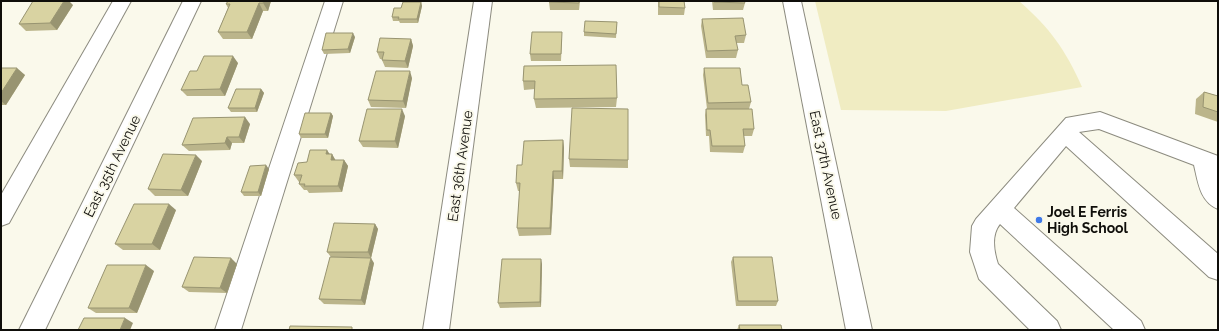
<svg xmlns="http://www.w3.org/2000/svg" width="1219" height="331" font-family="Raleway,sans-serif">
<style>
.green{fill:#f0ecc2}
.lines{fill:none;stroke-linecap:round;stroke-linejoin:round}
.minor-casing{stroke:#8c8b7f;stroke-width:2}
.minor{fill:#fff;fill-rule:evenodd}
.wall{fill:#bbb58b}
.shaded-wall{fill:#989471}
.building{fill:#d9d3a2;stroke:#989471}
.poi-dot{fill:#3e79e8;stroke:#faf9eb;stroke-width:1.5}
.labels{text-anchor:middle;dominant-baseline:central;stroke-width:4;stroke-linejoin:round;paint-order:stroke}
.street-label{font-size:14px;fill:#0f0e0a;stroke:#faf9eb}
.poi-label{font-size:14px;font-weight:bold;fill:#0f0e0a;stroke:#faf9eb;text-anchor:start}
</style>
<rect width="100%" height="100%" fill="#faf9eb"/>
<path class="green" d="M815 1H1019C1050 28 1065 49 1082 87L946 111 841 110Z"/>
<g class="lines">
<g class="minor-casing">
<g id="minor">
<polygon points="113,1 131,1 9,223 1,226 1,195"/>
<polygon points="183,1 201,1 45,330 19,330"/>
<polygon points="325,1 343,1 241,330 215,330"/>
<polygon points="474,1 492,1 449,330 423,330"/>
<polygon points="783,1 801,1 872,330 846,330"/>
<path d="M1100 112 1218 156V209C1200 202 1198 182 1194 165L1099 129 1079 132 1218 254V280L1209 277 1066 146 1014 208 1141 321 1145 330H1114L1000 224C991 235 994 252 998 264L1057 321 1061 330H1030L979 279 970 252 972 226 976 219 1066 118Z"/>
</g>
</g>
<use href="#minor" class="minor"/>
</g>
<g class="wall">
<polygon points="228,1 271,1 268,11 263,11 252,39 223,39 218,32 228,8 226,4"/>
<polygon points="580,1 579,10 550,10 549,2"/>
<polygon points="658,1 684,1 685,8 684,15 658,15"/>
<polygon points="712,1 744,1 745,3 743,10 713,10"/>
<polygon points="421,2 422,6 418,23 400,23 399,21 393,21 392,17 401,8"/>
<polygon points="73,5 57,30 26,31 19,24"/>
<polygon points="702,19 746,35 744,43 736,43 738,50 736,58 706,58 701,26"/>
<polygon points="617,22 616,38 584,36 584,32"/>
<polygon points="355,37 350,53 324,54 322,50"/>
<polygon points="411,39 413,46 408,68 385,67 382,60 382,59 380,59 377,52"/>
<polygon points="562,39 561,61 531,61 530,54"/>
<polygon points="238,63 225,96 187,96 181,90 197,71"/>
<polygon points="524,66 617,98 616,107 536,108 534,99 535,89 524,90 523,81"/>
<polygon points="1,68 25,75 6,105 1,105"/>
<polygon points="704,68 742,85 751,102 749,109 754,129 752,136 744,136 745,146 743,153 710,152 709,136 706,136 705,115 706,109 707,109 703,75"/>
<polygon points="412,78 406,108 371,107 368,100"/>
<polygon points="261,89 264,93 257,112 231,112 228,108"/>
<polygon points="1204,92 1218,96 1218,122 1195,114 1196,99"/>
<polygon points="331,113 333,116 328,138 301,138 299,134"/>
<polygon points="405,116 398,148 363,147 359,141"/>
<polygon points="250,124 244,143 232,143 230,150 189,151 182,145"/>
<polygon points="563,140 564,148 563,179 554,179 551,235 519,236 517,228 520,191 518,191 516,183 522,165"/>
<polygon points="330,154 332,154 335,160 344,160 348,166 342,192 309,193 307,190 304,190 299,184 300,182 299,182 294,175 307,162"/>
<polygon points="569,159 628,160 628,168 570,167"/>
<polygon points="202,161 188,196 155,196 148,189"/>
<polygon points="269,169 261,196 244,196 241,192"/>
<polygon points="176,210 160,250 123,250 115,244"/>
<polygon points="375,224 378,229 371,258 331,257 327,252"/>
<polygon points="733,257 778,301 776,306 736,306 731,262"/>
<polygon points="374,263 365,305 324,304 319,299"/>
<polygon points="237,264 227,293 189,292 182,287"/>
<polygon points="542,264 541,307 500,308 498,303"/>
<polygon points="154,271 137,313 96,313 88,308"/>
<polygon points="739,325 782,330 737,330"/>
</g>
<g class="shaded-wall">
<polygon points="64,1 69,1 73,5 57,30 50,23"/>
<polygon points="264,1 271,1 268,11 263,3"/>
<polygon points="421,2 422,6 418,23 417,19"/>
<polygon points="259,3 263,11 252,39 247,32"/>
<polygon points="353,33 355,37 350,53 348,49"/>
<polygon points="411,39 413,46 408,68 405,61"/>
<polygon points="233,56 238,63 225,96 220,89"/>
<polygon points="17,68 25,75 6,105 1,101 1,93"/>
<polygon points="410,71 412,78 406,108 403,101"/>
<polygon points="261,89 264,93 257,112 255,108"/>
<polygon points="402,109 405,116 398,148 395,141"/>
<polygon points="331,113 333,116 328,138 325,134"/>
<polygon points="245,117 250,124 244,143 239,137"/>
<polygon points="227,137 232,143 230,150 225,143"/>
<polygon points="563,140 564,148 563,179 562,171"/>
<polygon points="327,150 331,156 326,154"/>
<polygon points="332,154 336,161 331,160"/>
<polygon points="196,155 202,161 188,196 181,190"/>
<polygon points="344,160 348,166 342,192 338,186"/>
<polygon points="266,165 269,169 261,196 258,192"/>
<polygon points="553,171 554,179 551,235 550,228"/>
<polygon points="169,204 176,210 160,250 152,244"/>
<polygon points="375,224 378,229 371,258 368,252"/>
<polygon points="231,258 237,264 227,293 220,288"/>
<polygon points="371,258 374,263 365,305 361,300"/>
<polygon points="541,259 542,264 541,307 540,302"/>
<polygon points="146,265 154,271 137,313 129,308"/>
<polygon points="125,318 133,323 130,330 120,330"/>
</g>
<g class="building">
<polygon points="33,1 64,1 50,23 19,24"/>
<polygon points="228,1 264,1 263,3 259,3 247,32 218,32 230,4 226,4"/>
<polygon points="549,1 579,1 579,3 549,2"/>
<polygon points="659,1 684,1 685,8 659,7"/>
<polygon points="714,1 744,1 745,3 714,2"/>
<polygon points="403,2 421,2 417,19 398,19 399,17 392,17 394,8 401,8"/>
<polygon points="743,18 746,35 735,36 738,50 707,51 702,19"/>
<polygon points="585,21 617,22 616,34 584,32"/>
<polygon points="532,32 562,32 561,54 530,54"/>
<polygon points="326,33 353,33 348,49 322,50"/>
<polygon points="380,38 411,39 405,61 382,60 384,52 377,52"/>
<polygon points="204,56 233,56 220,89 181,90 190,71 197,71"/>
<polygon points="616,65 617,98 534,99 535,81 523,81 524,66"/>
<polygon points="1,68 17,68 1,93"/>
<polygon points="704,68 740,68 742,85 748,85 751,102 708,103"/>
<polygon points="376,71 410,71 403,101 368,100"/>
<polygon points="236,89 261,89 255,108 228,108"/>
<polygon points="1204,92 1218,96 1218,112 1203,107"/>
<polygon points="572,108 628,109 628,160 569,159"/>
<polygon points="367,109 402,109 395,141 359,141"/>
<polygon points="706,109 752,109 754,129 743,129 745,146 712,146 710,130 707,130"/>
<polygon points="305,113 331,113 325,134 299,134"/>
<polygon points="245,117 239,137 227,137 225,143 182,145 193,118"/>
<polygon points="563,140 562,171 553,171 550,228 517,228 520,183 516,183 517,165 522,165 524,141"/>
<polygon points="310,150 327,150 326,154 332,154 331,160 344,160 338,186 304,186 305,184 299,184 302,175 294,175 298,163 307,162"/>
<polygon points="163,154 196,155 181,190 148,189"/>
<polygon points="266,165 258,192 241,192 250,166"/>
<polygon points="134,204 169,204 152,244 115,244"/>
<polygon points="334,223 375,224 368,252 327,252"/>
<polygon points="194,257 231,258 220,288 182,287"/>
<polygon points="330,257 371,258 361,300 319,299"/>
<polygon points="733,257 772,257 778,301 738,301"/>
<polygon points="502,259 541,259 540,302 498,303"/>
<polygon points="107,265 146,265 129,308 88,308"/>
<polygon points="84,318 125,318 120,330 78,330"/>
<polygon points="739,325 781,325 782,330 740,330"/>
<polygon points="290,326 352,327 352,330 289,330"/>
</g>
<circle class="poi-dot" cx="1039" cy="220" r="4"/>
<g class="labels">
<g class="street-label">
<text transform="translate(826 165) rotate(78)">East 37th Avenue</text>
<text transform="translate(112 166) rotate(-64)">East 35th Avenue</text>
<text transform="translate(460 166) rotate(-82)">East 36th Avenue</text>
</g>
<g class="poi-label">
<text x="1047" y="212">Joel E Ferris<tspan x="1047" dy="16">High School</tspan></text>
</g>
</g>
<rect width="1219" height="331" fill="none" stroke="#0f0e0a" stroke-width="4"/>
</svg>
